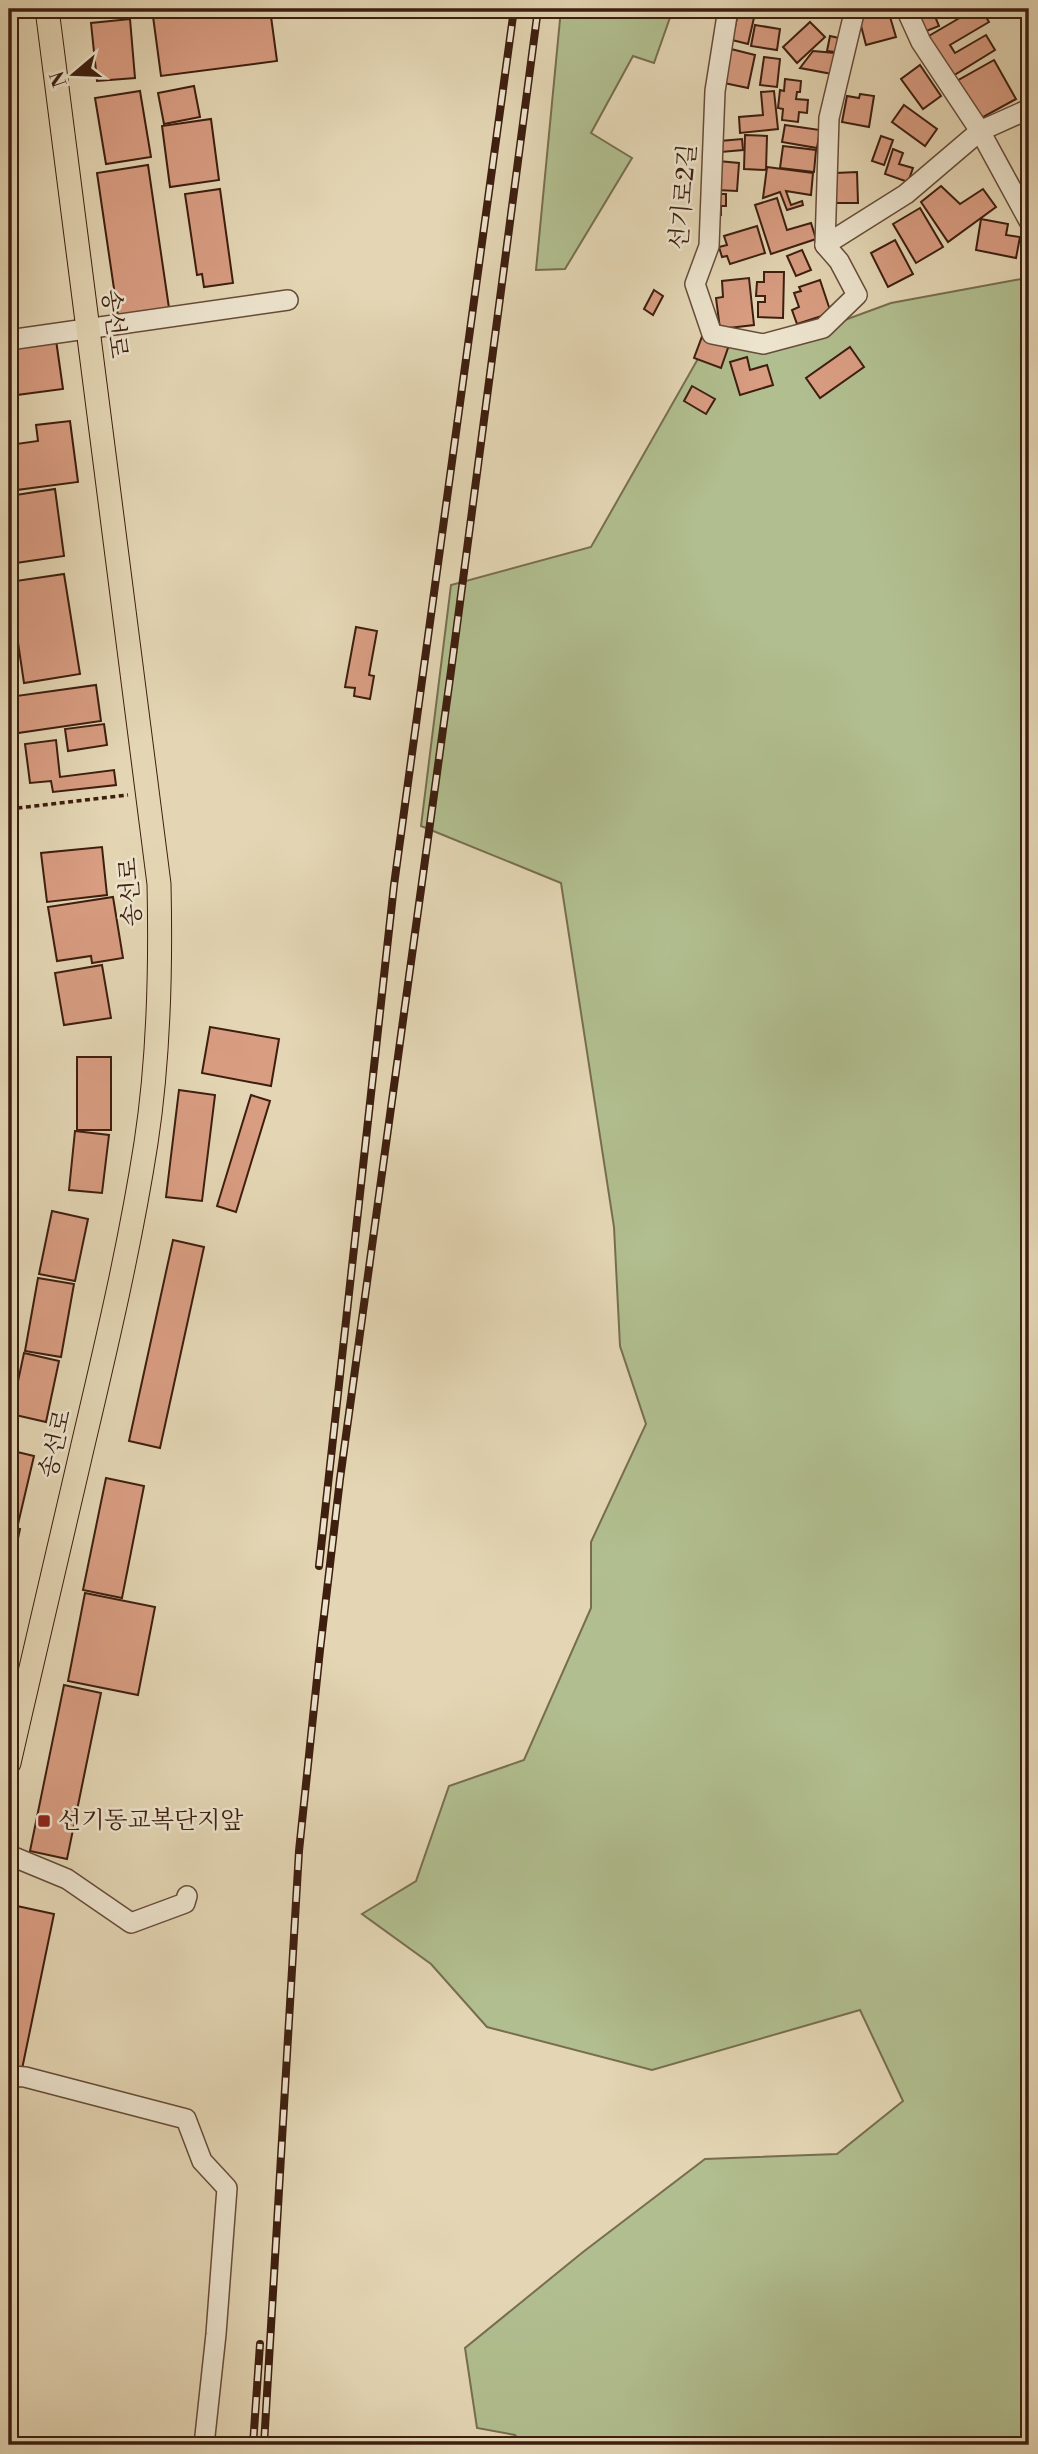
<svg xmlns="http://www.w3.org/2000/svg" width="1038" height="2454" font-family="'Libre Bodoni','Noto Serif KR',serif">
<style>
.green{fill:#b1be8f;stroke:#776e4f;stroke-width:2}
.building{fill:#d99d82;stroke:#3d1e0f;stroke-width:2}
.lines{fill:none;stroke-linecap:round;stroke-linejoin:round}
.minor-casing{stroke:#674c38;stroke-width:22}
.major-casing{stroke:#3d1e0f;stroke-width:25}
.path{stroke:#3d1e0f;stroke-width:3.5;stroke-dasharray:5 3.5;stroke-linecap:butt}
.minor{stroke:#ede4ce;stroke-width:19}
.major{stroke:#e4d6b4;stroke-width:23}
.rail-casing{stroke:#3d1e0f;stroke-width:8}
.rail{stroke:#ede4ce;stroke-width:5;stroke-dasharray:16;stroke-linecap:butt}
.poi-dot{fill:#8f2418;stroke:#ede4ce;stroke-width:2.5}
.labels{text-anchor:middle;dominant-baseline:central;stroke-width:5;stroke-linejoin:round;paint-order:stroke}
.street-label{font-size:24px;fill:#3d1e0f;stroke:#ede4ce}
.poi-label{font-size:24px;fill:#3d1e0f;stroke:#ede4ce;text-anchor:start}
</style>
<rect width="100%" height="100%" fill="#e4d6b4"/>
<filter id="stains"><feTurbulence type="fractalNoise" baseFrequency=".00286" numOctaves="4"/><feColorMatrix values="0 0 0 0 .2 0 0 0 0 .09 0 0 0 0 .02 0 0 0 .5 -.17"/></filter>
<radialGradient id="worn" r=".72"><stop offset=".6" stop-color="#630" stop-opacity="0"/><stop offset="1" stop-color="#630" stop-opacity=".3"/></radialGradient>
<g class="green">
<polygon points="561,9 673,9 654,63 633,56 591,133 632,158 565,269 536,270"/>
<polygon points="1021,279 1029,286 1029,2445 523,2445 515,2435 477,2428 465,2348 583,2252 705,2159 837,2154 903,2101 860,2010 652,2070 487,2027 431,1964 362,1914 416,1881 449,1786 524,1760 591,1608 591,1542 646,1424 620,1346 614,1227 561,883 421,826 451,585 591,547 712,334 763,344 823,328 891,303"/>
</g>
<g class="building">
<polygon points="90,9 133,9 133,13 92,18"/>
<polygon points="152,9 270,9 277,61 161,76"/>
<polygon points="739,9 756,9 748,44 732,40"/>
<polygon points="909,9 932,9 939,26 919,34"/>
<polygon points="975,9 981,9 989,22 950,45 955,53 986,35 995,50 951,77 927,37"/>
<polygon points="888,10 896,37 866,45 859,18"/>
<polygon points="130,19 135,78 97,81 91,23"/>
<polygon points="810,22 825,37 797,63 783,47"/>
<polygon points="755,25 780,29 777,50 751,46"/>
<polygon points="830,36 839,38 835,52 827,51"/>
<polygon points="731,49 755,55 748,88 724,83"/>
<polygon points="813,51 835,53 832,74 800,68"/>
<polygon points="764,57 780,59 777,87 760,85"/>
<polygon points="994,60 1016,99 976,121 955,82"/>
<polygon points="920,65 941,96 923,109 901,79"/>
<polygon points="785,79 801,81 800,92 797,92 796,99 808,100 807,113 799,112 798,122 782,120 783,109 778,108 780,90 784,91"/>
<polygon points="194,86 200,117 164,124 158,93"/>
<polygon points="140,91 151,157 106,164 95,98"/>
<polygon points="774,91 778,129 740,133 739,117 763,115 761,92"/>
<polygon points="860,94 874,96 869,127 842,122 847,96 859,98"/>
<polygon points="904,105 937,129 925,146 892,122"/>
<polygon points="211,119 219,180 170,187 162,126"/>
<polygon points="1022,122 1029,122 1029,163 1024,163"/>
<polygon points="785,125 820,130 817,148 782,142"/>
<polygon points="745,135 767,136 766,170 744,169"/>
<polygon points="881,136 893,140 884,165 872,161"/>
<polygon points="742,139 743,150 721,152 720,141"/>
<polygon points="783,146 816,150 814,172 780,168"/>
<polygon points="893,149 903,153 899,164 913,168 908,182 885,174"/>
<polygon points="718,161 739,163 737,191 717,190"/>
<polygon points="148,165 169,308 118,316 97,173"/>
<polygon points="767,167 813,173 811,195 786,191 791,205 802,201 803,205 787,210 780,192 763,198"/>
<polygon points="857,172 858,203 836,203 835,173"/>
<polygon points="1029,180 1029,213 1014,190"/>
<polygon points="941,186 960,204 983,189 996,207 948,242 921,202"/>
<polygon points="220,189 233,283 204,287 202,274 197,275 185,194"/>
<polygon points="715,194 726,194 726,206 721,206 721,215 715,215"/>
<polygon points="777,198 787,230 811,223 816,239 771,254 755,205"/>
<polygon points="920,208 943,247 916,263 893,224"/>
<polygon points="981,219 1008,224 1006,235 1020,237 1016,258 976,250"/>
<polygon points="757,226 765,253 730,264 727,256 722,257 719,247 727,245 724,236"/>
<polygon points="895,240 913,274 888,287 871,253"/>
<polygon points="802,250 811,270 796,276 787,256"/>
<polygon points="9,264 17,321 9,322"/>
<polygon points="764,272 784,272 783,318 758,317 758,302 765,302 765,296 756,296 757,282 764,282"/>
<polygon points="749,278 754,325 720,329 716,298 723,297 722,281"/>
<polygon points="820,280 831,313 797,324 792,310 799,307 794,293 801,291 799,287"/>
<polygon points="654,290 663,296 653,315 644,309"/>
<polygon points="703,334 728,348 721,368 694,358"/>
<polygon points="56,340 63,389 9,396 9,346"/>
<polygon points="850,347 864,367 820,398 806,378"/>
<polygon points="747,357 750,370 767,365 773,385 740,395 730,362"/>
<polygon points="692,386 715,399 706,414 684,401"/>
<polygon points="70,421 78,482 9,491 9,445 38,441 36,425"/>
<polygon points="55,489 64,556 9,564 9,496"/>
<polygon points="64,574 80,674 24,683 9,582"/>
<polygon points="356,627 377,631 369,675 374,676 370,699 354,696 355,688 345,687"/>
<polygon points="96,685 101,721 11,734 9,697"/>
<polygon points="104,724 107,745 68,751 65,729"/>
<polygon points="56,740 60,777 114,770 116,785 53,792 51,781 30,783 25,744"/>
<polygon points="102,847 107,895 47,902 41,853"/>
<polygon points="113,897 123,958 92,963 91,956 57,961 48,907"/>
<polygon points="102,965 111,1018 64,1025 55,973"/>
<polygon points="210,1027 279,1039 271,1086 202,1073"/>
<rect x="77" y="1057" width="34" height="73"/>
<polygon points="179,1090 215,1095 202,1201 166,1197"/>
<polygon points="251,1095 270,1101 236,1212 217,1206"/>
<polygon points="75,1131 109,1135 102,1193 69,1190"/>
<polygon points="52,1211 88,1219 75,1281 39,1274"/>
<polygon points="173,1240 204,1247 160,1448 129,1441"/>
<polygon points="38,1278 74,1284 61,1357 25,1351"/>
<polygon points="24,1353 59,1361 46,1422 11,1414"/>
<polygon points="9,1450 34,1456 18,1524 9,1522"/>
<polygon points="106,1478 144,1486 122,1598 83,1590"/>
<polygon points="9,1527 20,1529 9,1580"/>
<polygon points="85,1593 155,1607 138,1695 68,1681"/>
<polygon points="64,1685 101,1693 67,1859 30,1851"/>
<polygon points="17,1906 54,1914 21,2074 9,2071 9,1947"/>
</g>
<g class="lines">
<g class="minor-casing">
<g id="minor">
<polyline points="728,9 715,91 709,246 695,284 712,334 763,344 823,328 857,295 839,261 825,245 829,118 855,9"/>
<polyline points="1029,109 980,131 1029,221"/>
<polyline points="825,245 906,194 980,131 921,42 906,9"/>
<polyline points="9,340 288,300"/>
<polyline points="9,1855 67,1879 131,1923 185,1903 187,1896"/>
<polyline points="9,2081 12,2076 25,2077 186,2119 202,2161 227,2188 216,2334 204,2445"/>
</g>
</g>
<g class="major-casing">
<path id="major" d="M9 1763C33 1658 58 1553 82 1449 106 1347 130 1246 146 1143 159 1058 161 970 159 884L47 9"/>
</g>
<polyline class="path" points="9,809 128,795"/>
<use href="#minor" class="minor"/>
<use href="#major" class="major"/>
<g class="rail-casing">
<g id="rail">
<polyline points="319,1566 394,885 514,9"/>
<polyline points="253,2445 260,2344"/>
<polyline points="264,2445 299,1851 320,1650 340,1479 451,671 538,9"/>
</g>
</g>
<use href="#rail" class="rail"/>
</g>
<rect class="poi-dot" x="37" y="1814" width="14" height="14" rx="3.5"/>
<g class="labels">
<g class="street-label">
<text transform="translate(684 197) rotate(-85)">선기로2길</text>
<text transform="translate(114 324) rotate(83)">송선로</text>
<text transform="translate(131 892) rotate(-94)">송선로</text>
<text transform="translate(56 1444) rotate(-77)">송선로</text>
</g>
<g class="poi-label">
<text x="58" y="1821">선기동교복단지앞</text>
</g>
</g>
<rect width="1038" height="2454" fill="none" stroke="#e4d6b4" stroke-width="35"/>
<rect x="10" y="10" width="1017" height="2433" fill="none" stroke="#3d1e0f" stroke-width="3.5"/>
<rect x="18" y="18" width="1003" height="2419" fill="none" stroke="#3d1e0f" stroke-width="2"/>
<g transform="translate(74 74) rotate(251)" stroke="#ede4ce" stroke-width="5" paint-order="stroke">
<path d="M0-5L12 26L0 18L-12 26Z" fill="#3d1e0f"/>
<text y="-10" font-size="19" font-weight="bold" text-anchor="middle" fill="#3d1e0f">N</text>
</g>
<rect width="100%" height="100%" filter="url(#stains)"/>
<rect width="100%" height="100%" fill="url(#worn)"/>
</svg>
